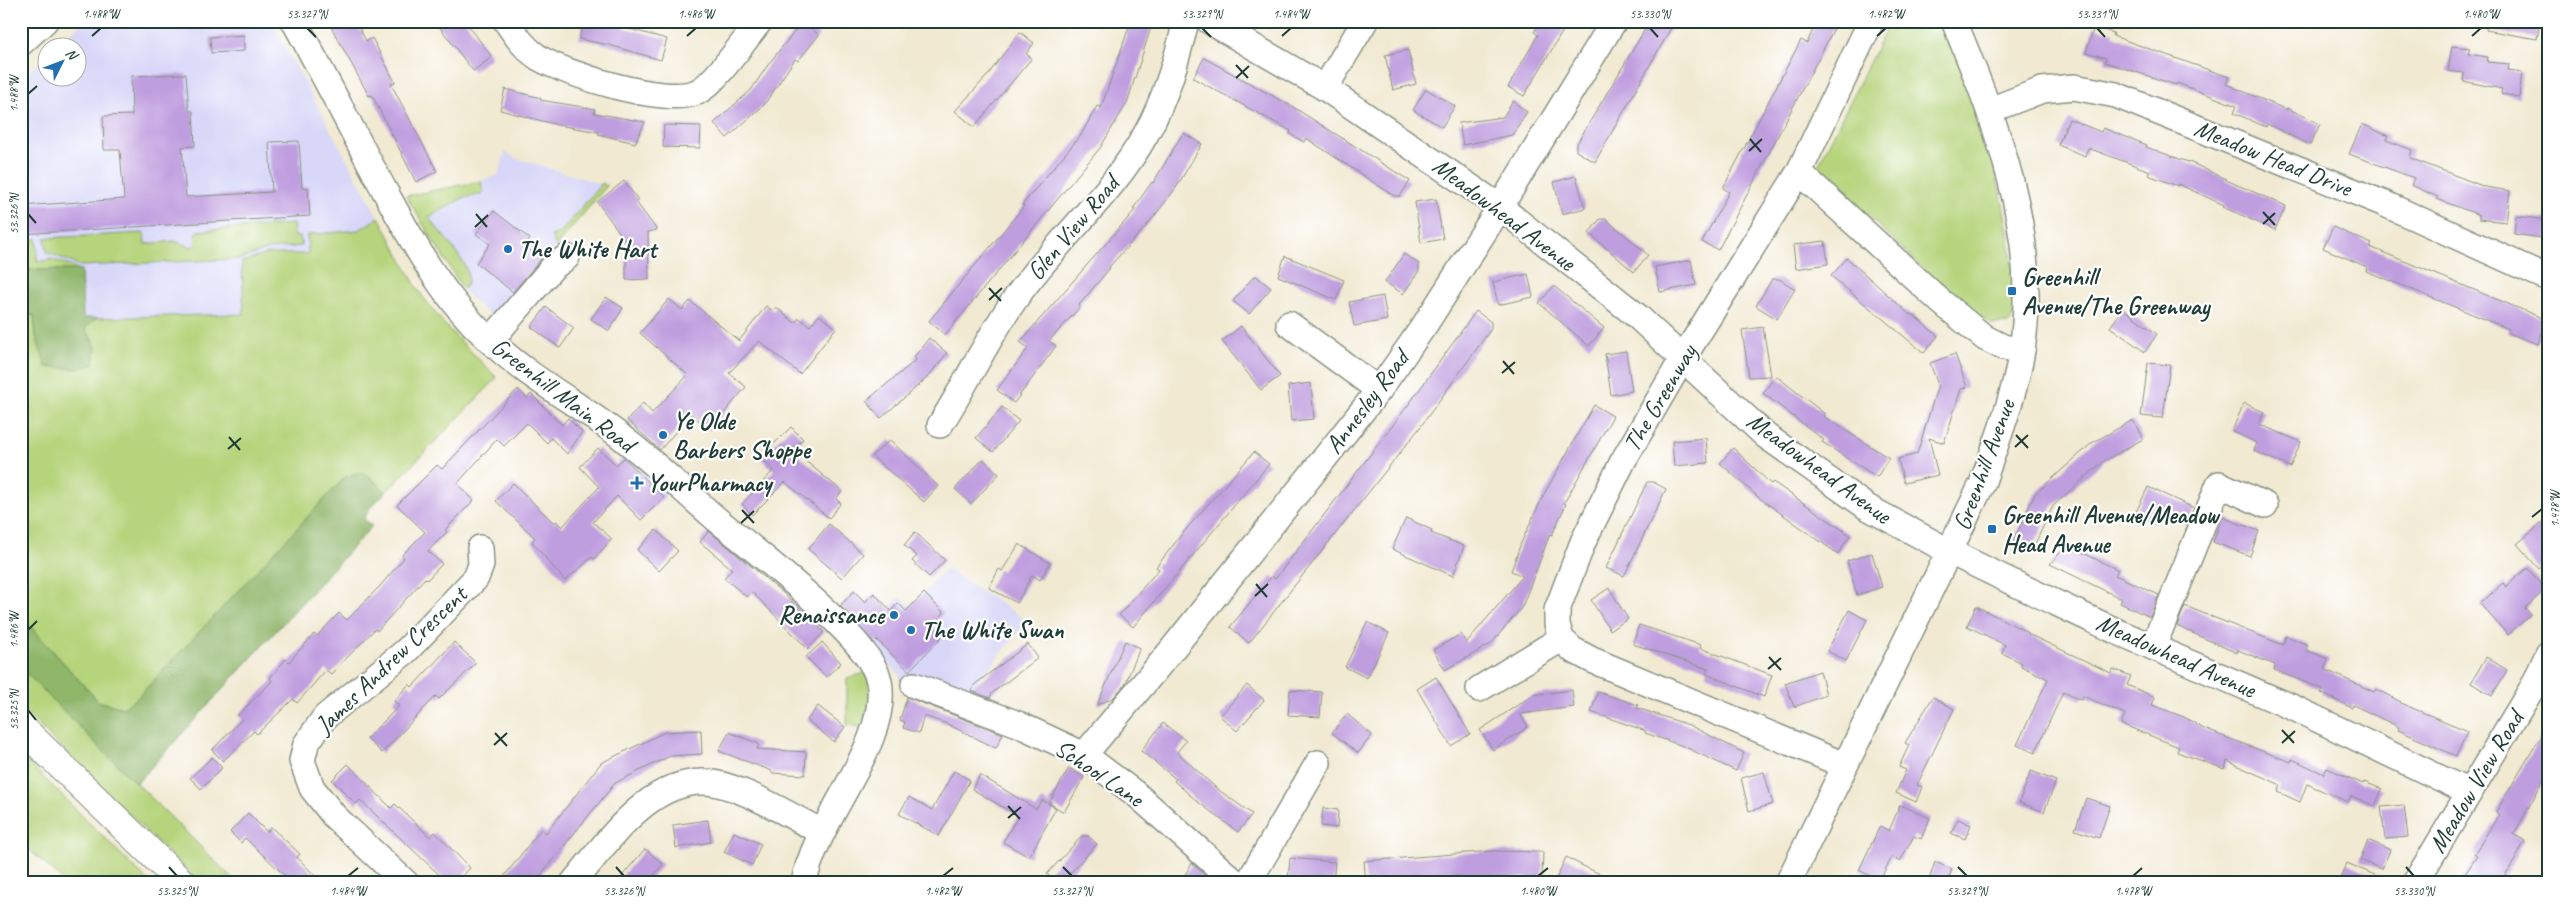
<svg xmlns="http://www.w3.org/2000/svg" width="2569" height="904" font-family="Caveat,sans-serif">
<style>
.built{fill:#d8d7f8}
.green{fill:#b6d47b;stroke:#6a8858}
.forest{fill:#90b66b;stroke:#587a50}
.building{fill:#bf9edf}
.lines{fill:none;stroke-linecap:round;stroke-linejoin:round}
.minor-casing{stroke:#889382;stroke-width:28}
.major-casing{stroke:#889382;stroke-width:30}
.minor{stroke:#fff;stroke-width:25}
.major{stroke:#fff;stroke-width:28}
.ticks{fill:none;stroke:#1f3d34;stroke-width:2}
.poi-dot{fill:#1f6fb2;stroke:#fff;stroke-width:2}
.labels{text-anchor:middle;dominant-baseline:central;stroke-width:4.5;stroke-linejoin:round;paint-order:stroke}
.street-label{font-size:25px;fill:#1f3d34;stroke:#fff}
.poi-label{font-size:25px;font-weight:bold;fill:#1f3d34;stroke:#fff;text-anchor:start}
.neatline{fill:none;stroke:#1f3d34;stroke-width:2}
.ticks-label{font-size:12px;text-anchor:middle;fill:#1f3d34}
</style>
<rect width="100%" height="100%" fill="#fff"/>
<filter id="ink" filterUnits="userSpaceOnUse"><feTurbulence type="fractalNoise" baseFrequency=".02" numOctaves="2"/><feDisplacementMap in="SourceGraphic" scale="10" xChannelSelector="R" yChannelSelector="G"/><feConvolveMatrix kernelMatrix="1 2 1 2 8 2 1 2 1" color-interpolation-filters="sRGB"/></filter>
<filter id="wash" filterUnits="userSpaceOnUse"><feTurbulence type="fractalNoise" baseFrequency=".0096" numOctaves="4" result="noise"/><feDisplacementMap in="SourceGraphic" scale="20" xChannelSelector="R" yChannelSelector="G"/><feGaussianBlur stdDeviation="1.12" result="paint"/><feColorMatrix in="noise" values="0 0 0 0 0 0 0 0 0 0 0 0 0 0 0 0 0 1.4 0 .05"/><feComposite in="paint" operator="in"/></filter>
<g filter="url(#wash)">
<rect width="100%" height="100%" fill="#f1e9d1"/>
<g class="built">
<polygon points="84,21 271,21 418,290 444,324 497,378 369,509 364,519 372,526 136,784 21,668 21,79 47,55 48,78 78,78 78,48 55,47"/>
<polygon points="505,152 516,158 607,186 495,319 466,294 406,196 481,181 499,174"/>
<polygon points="628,452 670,492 651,510 611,470"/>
<polygon points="946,569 1028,621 974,685 968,699 904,692 899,674 861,637 900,597 910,606"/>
</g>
<g class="green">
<path d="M1890 21H1940C1978 99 2005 186 2013 272 2014 292 2019 305 2009 323L1991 324 1947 293 1818 166Z"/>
<path d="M481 181 483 194 463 198 429 217C437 232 483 272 463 289L406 196Z"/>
<polygon points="602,183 607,186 556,246 551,236 560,233"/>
<polygon points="379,217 418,290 444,324 497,378 386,492 368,475 137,698 123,708 98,701 21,616 21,314 34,315 36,337 96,347 85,328 97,318 244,314 242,262 266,254 308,254 307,235 359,230"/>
<polygon points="293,224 295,237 300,236 302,246 269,249 241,259 80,266 47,252 45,238 144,233 145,244 175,241 191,247 196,245 195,236 198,231"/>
<polygon points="37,239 37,262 52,259 81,270 21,270 21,241"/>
<polygon points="21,668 237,883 199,883 21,708"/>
<polygon points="867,672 871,703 859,727 847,725 847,679"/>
<polygon points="21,755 150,883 66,883 21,842"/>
</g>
<g class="forest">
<polygon points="21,270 81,270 83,318 97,318 85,328 96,348 94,364 78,369 46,367 36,337 34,315 21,314"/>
<polygon points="360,472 368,475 386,492 369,509 364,519 372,526 136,784 21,668 21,616 98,701 123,708 137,698 345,477"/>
</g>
<g id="blocks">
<g class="building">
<polygon points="328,21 356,21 366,41 372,38 395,82 391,84 437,171 416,182 372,95 369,96"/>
<polygon points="435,21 465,21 492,57 473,71"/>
<polygon points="584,21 599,21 667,39 661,60 609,45 579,39"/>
<polygon points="803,21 819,35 798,61 795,59 764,105 727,138 714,123 751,90 770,62"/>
<polygon points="1131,21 1153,21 1127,103 1100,148 945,335 929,321 1024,206 1022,205 1081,135 1097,106 1101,108"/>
<polygon points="1541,21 1569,21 1524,96 1508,87 1538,35 1534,32"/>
<polygon points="1650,21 1675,21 1595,162 1576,151 1576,145"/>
<polygon points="1817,21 1838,21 1718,250 1702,242 1729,192 1723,188 1801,40 1807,43"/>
<polygon points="2487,21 2540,21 2537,39 2486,30"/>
<polygon points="2094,27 2114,33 2113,36 2229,77 2226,84 2287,110 2287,108 2320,124 2310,145 2267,124 2266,127 2234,113 2237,106 2177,83 2176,85 2105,62 2106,58 2086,52"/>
<polygon points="1020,32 1034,43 1026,54 1032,58 974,127 955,111 987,76"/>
<polygon points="244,35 244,51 211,53 210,37"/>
<polygon points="2452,46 2470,48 2468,54 2488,57 2487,62 2509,64 2508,70 2522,72 2519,97 2501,94 2502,89 2463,81 2464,73 2448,71"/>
<polygon points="1408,50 1416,84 1393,90 1385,55"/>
<polygon points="1204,58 1293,107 1410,181 1400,196 1394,196 1306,138 1304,142 1290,134 1291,131 1193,78"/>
<polygon points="186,74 189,111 193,111 195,146 182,147 186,197 272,192 269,142 299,141 302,188 308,187 310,216 21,234 21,206 124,199 120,150 104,150 103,116 132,115 131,76"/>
<polygon points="505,89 541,98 540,100 595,109 594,113 645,122 635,143 598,134 599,132 558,125 500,110"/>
<polygon points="1426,89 1455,106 1442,127 1413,110"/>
<polygon points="1513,101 1527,112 1512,135 1463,145 1459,123 1503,117"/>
<polygon points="2069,119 2101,132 2103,128 2147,145 2146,147 2194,164 2226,179 2226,180 2286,206 2275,230 2223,207 2224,205 2178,184 2178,186 2148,175 2150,171 2088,148 2085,156 2058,145"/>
<polygon points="2362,124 2388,136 2386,140 2412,150 2410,158 2485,187 2510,191 2506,222 2479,219 2479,215 2437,199 2438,197 2411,185 2414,178 2349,154"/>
<polygon points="664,125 701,126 700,148 663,147"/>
<polygon points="1183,133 1202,144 1176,188 1149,223 1109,267 1110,268 1079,305 1080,307 1049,341 1056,346 1014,403 997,390 1028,348 1020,342 1135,210 1133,209 1152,182 1153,183"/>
<polygon points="1576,176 1585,208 1562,214 1554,182"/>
<polygon points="624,181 638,200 636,202 657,230 648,232 649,279 626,280 626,241 597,202"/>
<polygon points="1436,199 1443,239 1421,243 1415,202"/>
<polygon points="494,211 530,239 525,246 541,259 513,292 476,263 490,244 476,234"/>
<polygon points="2516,216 2548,220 2548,239 2514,234"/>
<polygon points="1600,219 1606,219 1648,255 1634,272 1589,233"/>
<polygon points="2333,227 2372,244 2370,247 2547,320 2538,344 2508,333 2509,329 2366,271 2367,267 2323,248"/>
<polygon points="1825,241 1828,264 1796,269 1793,245"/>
<polygon points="1404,254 1419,264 1419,271 1403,294 1385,282"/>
<polygon points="1285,256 1344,280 1336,300 1278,276"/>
<polygon points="1847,258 1910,315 1912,314 1938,336 1924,353 1831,276"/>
<polygon points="1691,260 1696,285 1660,292 1655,267"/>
<polygon points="1528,274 1533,297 1498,305 1493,282"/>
<polygon points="1255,275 1271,288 1249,314 1233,301"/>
<polygon points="1772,279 1779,279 1795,289 1777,319 1756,306"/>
<polygon points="1554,286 1604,328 1589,346 1539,303"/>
<polygon points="1383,296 1387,320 1354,326 1349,302"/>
<polygon points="606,297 623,308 609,331 591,319"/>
<polygon points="669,299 682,310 690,301 739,341 766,306 773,311 776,307 795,323 799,318 810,326 819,315 836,328 800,374 759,341 729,373 746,387 710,430 691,414 660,450 627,420 643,403 652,413 688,375 640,333"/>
<polygon points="546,307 574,328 560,348 531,327"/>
<polygon points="2123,309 2157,334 2145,352 2110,327"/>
<polygon points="1476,311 1491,322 1491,329 1418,430 1249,643 1230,627 1272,576 1275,579 1409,404"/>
<polygon points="1241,326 1280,376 1261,390 1222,341"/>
<polygon points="1763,327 1771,376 1749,377 1742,330"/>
<polygon points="929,338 947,353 928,377 881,418 866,401 916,360 914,357"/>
<polygon points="1626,351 1632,391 1611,395 1605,354"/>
<polygon points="1955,354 1967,387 1961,389 1944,443 1929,438 1938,475 1904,483 1898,459 1917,454 1938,385 1930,363"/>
<polygon points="2148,363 2170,365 2163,418 2141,416"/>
<polygon points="1776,376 1825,414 1823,416 1889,458 1877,477 1822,442 1824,440 1763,393"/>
<polygon points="1311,383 1314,419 1291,421 1288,386"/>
<polygon points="518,389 527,398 531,394 562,425 568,418 582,432 567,454 551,438 547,443 527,423 504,446 497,439 457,484 474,500 445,530 447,532 428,551 442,564 427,580 425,578 377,631 375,629 331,674 326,670 297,703 293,699 257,734 254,731 223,761 212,750 242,719 238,715 272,681 270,678 286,659 289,662 314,634 317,636 339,613 347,620 380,586 404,558 402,555 425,532 397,505 437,465 442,469"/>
<polygon points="2244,403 2264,412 2259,424 2301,442 2290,467 2254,451 2257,443 2232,431"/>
<polygon points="1594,405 1613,416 1564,503 1566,504 1552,535 1550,534 1522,607 1491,644 1445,670 1433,650 1461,634 1466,643 1523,576 1511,571 1521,543 1543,496"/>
<polygon points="1002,407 1019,421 993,452 976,438"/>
<polygon points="2133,420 2143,439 2104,461 2053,506 2032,550 2013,541 2035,494 2092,443"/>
<polygon points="791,427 803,439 792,450 842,491 836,499 841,503 829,518 785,482 752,515 742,504 774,470 760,458"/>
<polygon points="1706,438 1708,463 1674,466 1672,441"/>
<polygon points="890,440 938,486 924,502 872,456"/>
<polygon points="598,448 616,465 624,458 664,497 641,520 617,496 593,522 612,539 594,559 592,557 565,581 532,542 535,538 496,501 513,483 554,523 556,521 562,527 599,487 580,467"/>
<polygon points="1733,448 1771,484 1773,482 1850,535 1838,554 1758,497 1720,463"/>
<polygon points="1254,452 1269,464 1133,627 1119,615 1159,569 1156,567 1182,534"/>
<polygon points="983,459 999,474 971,504 955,489"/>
<polygon points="1647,482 1653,482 1666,489 1624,576 1606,568"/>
<polygon points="2148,487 2194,508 2187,525 2161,513 2156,524 2135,514"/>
<polygon points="2222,517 2259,531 2250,556 2213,542"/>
<polygon points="1406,518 1432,530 1431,533 1464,546 1453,576 1392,549"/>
<polygon points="2548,518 2548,561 2539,569 2517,544"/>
<polygon points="829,524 863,554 842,578 808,549"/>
<polygon points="656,530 678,551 659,571 637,550"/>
<polygon points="709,531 783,593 824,632 808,649 752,592 747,597 724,578 732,569 700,542"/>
<polygon points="915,532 945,560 929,577 912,561 917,556 904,545"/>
<polygon points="1019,544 1050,563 1040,580 1032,575 1017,603 989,588 999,569 1002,571"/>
<polygon points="2067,545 2118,570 2115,575 2159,595 2150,617 2120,603 2122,599 2050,564"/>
<polygon points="1872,553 1882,587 1857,595 1847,561"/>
<polygon points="2527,568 2546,589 2525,608 2531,614 2508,635 2480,604 2503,583 2506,587"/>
<polygon points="1609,588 1628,619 1610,630 1591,600"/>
<polygon points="854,591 865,602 874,593 891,611 898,603 906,611 924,593 944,613 932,625 942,637 909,671 877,640 874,643 840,606"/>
<polygon points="1976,606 2029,633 2028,634 2111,673 2113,669 2131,676 2127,685 2155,697 2152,705 2184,717 2204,729 2291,762 2292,759 2324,774 2327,768 2363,784 2364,782 2382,789 2375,806 2351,796 2348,802 2307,784 2300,802 2278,792 2281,785 2227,761 2225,769 2177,752 2179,747 2121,724 2125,714 2083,696 2081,700 2063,692 2035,753 2017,745 2048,679 2021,666 2022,663 2002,653 2005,645 1967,626"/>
<polygon points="2185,606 2283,645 2286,636 2308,645 2306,650 2328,659 2324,669 2374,692 2376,689 2401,702 2400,703 2468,731 2456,756 2398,730 2399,727 2353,705 2352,708 2321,693 2323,689 2274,670 2275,665 2238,650 2237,653 2177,626"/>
<polygon points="1849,610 1867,620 1846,661 1827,651"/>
<polygon points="1367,622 1389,633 1367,678 1345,667"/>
<polygon points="1639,625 1701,645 1700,648 1772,675 1764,697 1706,674 1708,669 1633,644"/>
<polygon points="1125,641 1140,648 1125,684 1113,698 1097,705"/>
<polygon points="454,642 476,663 439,699 436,696 382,753 367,738 399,706 394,701 409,684 412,687"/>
<polygon points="822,642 841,663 826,677 806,657"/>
<polygon points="1028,644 1038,658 992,693 990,698 972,691 974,685"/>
<polygon points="2486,657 2507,670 2492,696 2471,683"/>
<polygon points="1820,671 1826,695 1794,707 1785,683"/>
<polygon points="1436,677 1470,734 1451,746 1417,689"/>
<polygon points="1247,685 1264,700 1237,731 1220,716"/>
<polygon points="1290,690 1322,692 1320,717 1288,715"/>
<polygon points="1572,690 1574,707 1520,714 1528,727 1493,750 1480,730 1533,695"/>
<polygon points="1598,692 1638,705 1637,708 1689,725 1744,753 1736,771 1683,746 1645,733 1646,731 1591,712"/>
<polygon points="907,697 909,698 1003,734 996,748 947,724 924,716 919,733 903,728 905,722 900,720"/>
<polygon points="1933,697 1954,709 1917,785 1922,787 1916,802 1896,793 1906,770 1899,767 1909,745 1905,743"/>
<polygon points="818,706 845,727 834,742 807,720"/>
<polygon points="1347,714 1372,735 1358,753 1332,733"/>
<polygon points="1163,723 1186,741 1177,752 1216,788 1252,814 1238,832 1198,802 1174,781 1176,779 1141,751"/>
<polygon points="2548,724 2548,772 2514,834 2525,841 2515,860 2500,883 2459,883 2477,856 2474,854 2499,815 2496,812"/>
<polygon points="701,730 702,754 670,756 615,783 534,883 499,883 541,829 546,833 601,763 665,732"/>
<polygon points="729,732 759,744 757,749 806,752 805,775 772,773 772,771 719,751"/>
<polygon points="212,757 222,768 201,789 190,778"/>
<polygon points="348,764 391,808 395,804 430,837 435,832 470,868 456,883 448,883 360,800 356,804 332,780"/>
<polygon points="1069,768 1084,777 1064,812 1049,803"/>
<polygon points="954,771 970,780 939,836 899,814 909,797 932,810"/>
<polygon points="2031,771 2056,781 2044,812 2019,802"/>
<polygon points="1764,772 1773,804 1749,811 1741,778"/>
<polygon points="980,775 1036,809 1042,800 1056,808 1029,857 1003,842 1018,816 972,789"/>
<polygon points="2086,798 2110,806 2099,838 2075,830"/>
<polygon points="1900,805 1930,818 1921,839 1914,836 1900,861 1892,857 1879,881 1859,870 1880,826 1889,831"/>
<polygon points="2404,805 2408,837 2385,839 2381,807"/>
<polygon points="1323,808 1338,810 1337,828 1321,826"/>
<polygon points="248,813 267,832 271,827 300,854 297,857 322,883 293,883 245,838 241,843 230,832"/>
<polygon points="1958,819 1971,825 1965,839 1951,833"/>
<polygon points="708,820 711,842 676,848 673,825"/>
<polygon points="734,832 761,844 752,865 724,852"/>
<polygon points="1082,836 1088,836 1097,844 1061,883 1057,883 1047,874"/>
<polygon points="2368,840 2390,850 2382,869 2360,860"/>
<polygon points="645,849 663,864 647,883 616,883"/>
<polygon points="1493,851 1543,852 1542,878 1459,878 1459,876 1402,883 1366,883 1364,861"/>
<polygon points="1566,857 1581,865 1619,883 1572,883 1574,879 1556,879"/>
<polygon points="1290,858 1335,862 1333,883 1288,881"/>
<polygon points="1935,862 1952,869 1947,883 1928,883"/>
<polygon points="1192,863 1206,876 1202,883 1180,883"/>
<polygon points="2347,863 2393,883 2338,883"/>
</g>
</g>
</g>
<g filter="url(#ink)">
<use href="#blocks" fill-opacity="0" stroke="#889382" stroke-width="1"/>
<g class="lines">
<g class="minor-casing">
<g id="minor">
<path d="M294 21C324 75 352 130 381 184 412 241 441 296 489 340 530 379 581 405 625 440 656 464 684 491 714 517 751 548 871 638 879 681 891 743 815 819 804 883"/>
<path d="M506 21C516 36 524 48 539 58 568 75 666 106 697 92 714 85 746 38 760 21"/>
<polyline points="1209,21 1325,88 1500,207 1637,316 1766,436 1867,507 1950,552 2020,586 2118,632 2294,708 2469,792"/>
<polyline points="21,43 45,21"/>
<polyline points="1325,88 1365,21"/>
<polyline points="1990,110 2042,90 2074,87 2116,95 2385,204 2548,278"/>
<polyline points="1799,172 1940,301 1985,338 2003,347 2022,350"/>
<polyline points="1289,324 1379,390"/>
<polyline points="490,341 553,267 567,257"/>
<path d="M940 425C967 383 988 336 1018 295 1058 239 1114 193 1147 132 1166 98 1177 59 1186 21"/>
<polyline points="2153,647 2219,484 2265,505"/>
<polyline points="914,685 1018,724 1084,755 1137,795 1236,883"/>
<polyline points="1479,689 1561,639"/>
<polyline points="1084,755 1166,657 1379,390 1426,323 1500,207 1614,21"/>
<polyline points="1844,765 1592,660 1573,650 1561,639 1557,624 1557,610 1583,542 1623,461 1683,358 1799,172 1871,21"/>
<polyline points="406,883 334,816 312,788 302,761 306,744 325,717 406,651 476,578 481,565 480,548"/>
<path d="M573 883C607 843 652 773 714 783 749 790 790 816 822 832"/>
<polyline points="1248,883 1318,763"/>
<path d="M1788 883 1982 484C1997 440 2015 395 2022 350 2040 233 1997 126 1954 21"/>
<polyline points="2415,883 2534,685 2548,654"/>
</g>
</g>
<g class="major-casing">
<polyline id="major" points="21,727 182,883"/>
</g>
<use href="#minor" class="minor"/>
<use href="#major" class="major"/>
</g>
</g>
<path class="ticks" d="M307 28 316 37M1202 28 1211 37M1650 28 1658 37M2097 28 2105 37M92 36 101 28M687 36 696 28M1282 36 1291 28M1877 36 1886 28M2472 36 2481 28M1236 65 1248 78M1236 78 1249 66M28 94 37 86M1750 139 1761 152M1749 151 1762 139M2263 212 2275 225M28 214 36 223M476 214 487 227M2263 224 2275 213M475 227 488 215M989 288 1001 301M989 300 1002 288M1503 361 1514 374M1502 373 1515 362M2016 435 2028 448M229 437 240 450M2015 447 2028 435M228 449 241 438M742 510 754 523M2532 517 2542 509M741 523 754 511M1256 584 1267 597M1255 596 1268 584M28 630 37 621M1769 657 1781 670M1768 669 1781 658M28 710 36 720M2282 730 2294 743M495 733 507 746M2282 743 2295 731M494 745 507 733M1008 806 1020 819M1008 818 1021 807M169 867 177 876M616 867 624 876M1063 867 1072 876M1958 867 1967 876M2406 867 2414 876M348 876 358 868M943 876 953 868M1538 876 1548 868M2133 876 2142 868"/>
<g class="poi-dot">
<circle cx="508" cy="249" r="5"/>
<rect x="2007" y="286" width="10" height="10" rx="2.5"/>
<circle cx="663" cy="435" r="5"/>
<path d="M634.5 475.5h5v5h5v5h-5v5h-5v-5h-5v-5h5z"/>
<rect x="1987" y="524" width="10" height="10" rx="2.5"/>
<circle cx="894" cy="615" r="5"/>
<circle cx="911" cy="630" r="5"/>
</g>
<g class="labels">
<g class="street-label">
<text transform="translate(2273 158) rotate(22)">Meadow Head Drive</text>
<text transform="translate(1504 214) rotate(37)">Meadowhead Avenue</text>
<text transform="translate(1073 228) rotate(-50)">Glen View Road</text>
<text transform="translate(563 395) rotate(37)">Greenhill Main Road</text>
<text transform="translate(1660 398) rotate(-59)">The Greenway</text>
<text transform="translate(1367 402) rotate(-53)">Annesley Road</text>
<text transform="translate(1984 465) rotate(-70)">Greenhill Avenue</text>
<text transform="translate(1819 468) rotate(36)">Meadowhead Avenue</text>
<text transform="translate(2176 656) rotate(24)">Meadowhead Avenue</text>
<text transform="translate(391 660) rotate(-44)">James Andrew Crescent</text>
<text transform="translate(1099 773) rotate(34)">School Lane</text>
<text transform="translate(2476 782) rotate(-59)">Meadow View Road</text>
</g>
<g class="poi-label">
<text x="518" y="249">The White Hart</text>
<text x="2022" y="277">Greenhill<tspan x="2022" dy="29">Avenue/The Greenway</tspan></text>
<text x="673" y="421">Ye Olde<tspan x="673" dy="29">Barbers Shoppe</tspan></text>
<text x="647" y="483">YourPharmacy</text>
<text x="2002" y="515">Greenhill Avenue/Meadow<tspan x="2002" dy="29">Head Avenue</tspan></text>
<text x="884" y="615" text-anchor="end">Renaissance</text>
<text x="921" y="630">The White Swan</text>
</g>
</g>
<rect width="2569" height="904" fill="none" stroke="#fff" stroke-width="55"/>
<g transform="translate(62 62) rotate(48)"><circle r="24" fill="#ffffff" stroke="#a5b1ae"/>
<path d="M0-4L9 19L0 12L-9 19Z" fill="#1f6fb2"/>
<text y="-8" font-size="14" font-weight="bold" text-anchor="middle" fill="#1f3d34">N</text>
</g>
<rect x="28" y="28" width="2514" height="848" class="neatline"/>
<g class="ticks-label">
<text x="101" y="18">1.488°W</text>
<text x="307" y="18">53.327°N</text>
<text x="696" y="18">1.486°W</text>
<text x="1202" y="18">53.329°N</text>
<text x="1291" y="18">1.484°W</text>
<text x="1650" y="18">53.330°N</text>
<text x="1886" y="18">1.482°W</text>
<text x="2097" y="18">53.331°N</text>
<text x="2481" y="18">1.480°W</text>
<text transform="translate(14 94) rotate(-90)" y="4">1.488°W</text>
<text transform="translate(14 214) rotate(-90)" y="4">53.326°N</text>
<text transform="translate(2555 509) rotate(-90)" y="4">1.478°W</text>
<text transform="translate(14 630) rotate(-90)" y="4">1.486°W</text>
<text transform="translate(14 710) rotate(-90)" y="4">53.325°N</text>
<text x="177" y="895">53.325°N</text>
<text x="348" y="895">1.484°W</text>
<text x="624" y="895">53.326°N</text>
<text x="943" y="895">1.482°W</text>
<text x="1072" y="895">53.327°N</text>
<text x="1538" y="895">1.480°W</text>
<text x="1967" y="895">53.329°N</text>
<text x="2133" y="895">1.478°W</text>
<text x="2414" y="895">53.330°N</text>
</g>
</svg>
